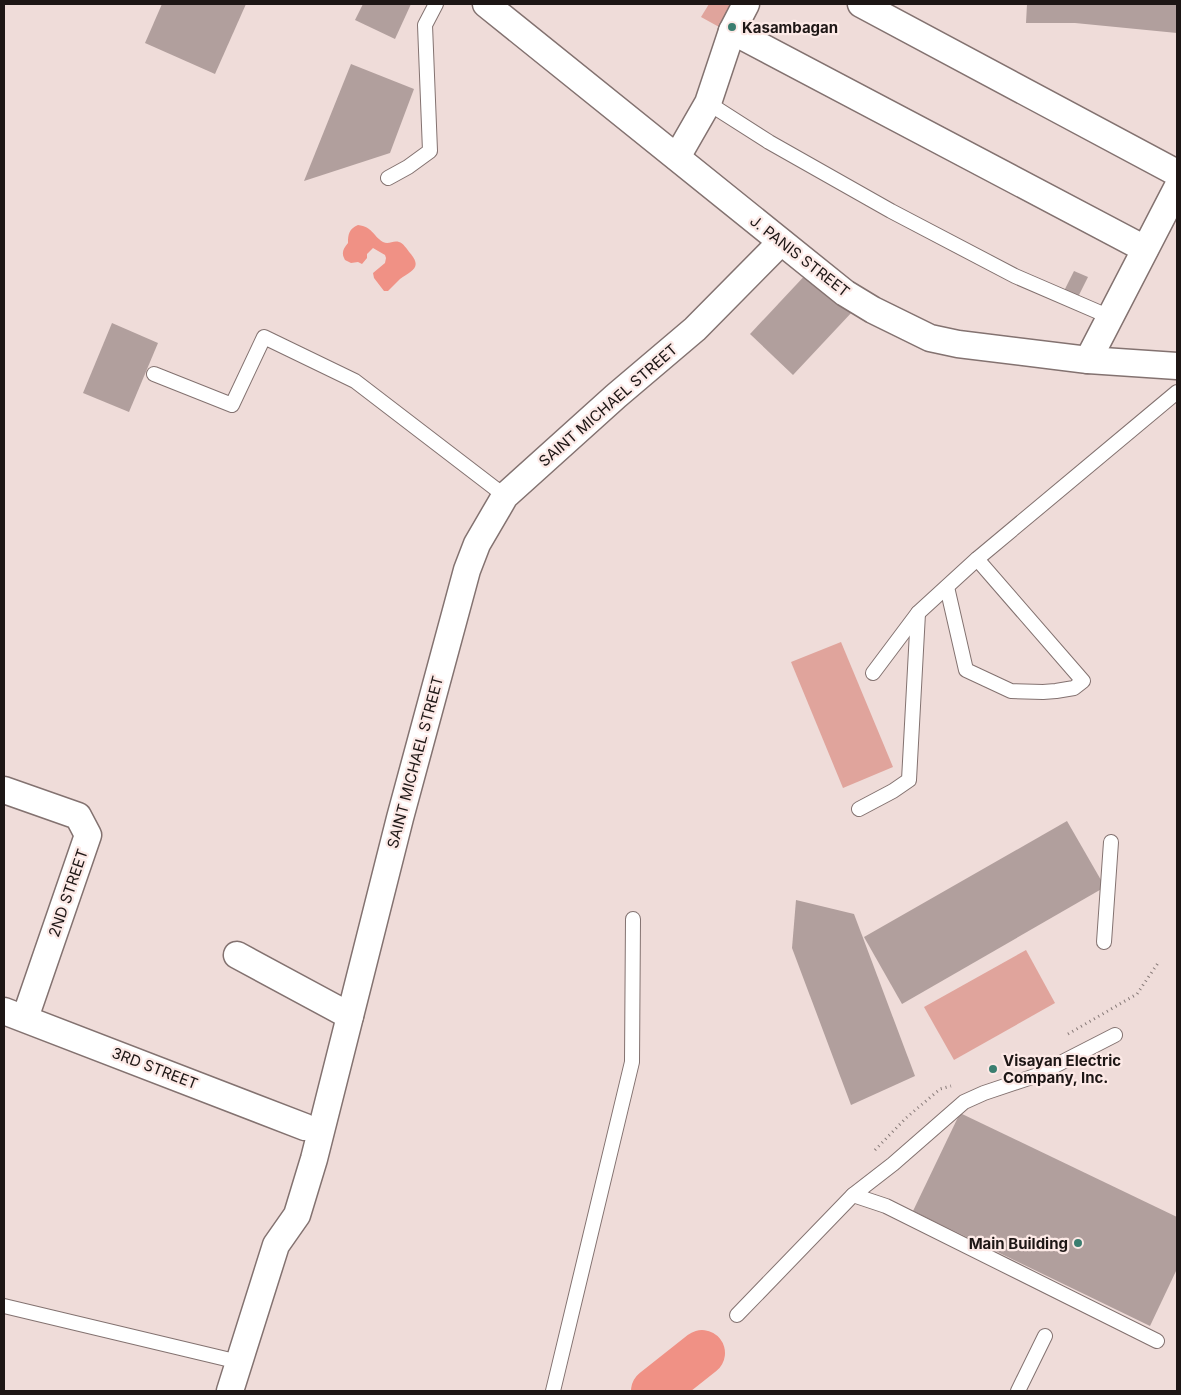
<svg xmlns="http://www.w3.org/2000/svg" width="1181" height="1395" font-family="Inter,sans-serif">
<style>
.green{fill:#e0a49c}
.water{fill:#f09185}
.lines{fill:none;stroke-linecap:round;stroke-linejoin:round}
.river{stroke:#f09185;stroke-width:46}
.building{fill:#b19f9d}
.lane-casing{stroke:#837270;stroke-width:16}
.street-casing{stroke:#837270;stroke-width:29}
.path{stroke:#867977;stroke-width:3;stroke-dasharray:1 4;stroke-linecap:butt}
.lane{stroke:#fff;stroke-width:14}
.street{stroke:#fff;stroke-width:26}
.poi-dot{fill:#3b7e70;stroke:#fce9e6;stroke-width:2}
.labels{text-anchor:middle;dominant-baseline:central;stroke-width:4.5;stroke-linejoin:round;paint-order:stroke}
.poi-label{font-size:15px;font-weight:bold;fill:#1d1615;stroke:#fce9e6;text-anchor:start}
.street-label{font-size:15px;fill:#1d1615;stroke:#fce9e6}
</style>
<rect width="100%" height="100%" fill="#efdcd9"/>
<g class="green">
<polygon points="709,4 757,4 739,38 701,17"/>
<polygon points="841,642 893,767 843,788 791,662"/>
<polygon points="1026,950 1055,1003 954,1060 924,1007"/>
</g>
<path class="water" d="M358 225C373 227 372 235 383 242 389 245 393 240 399 242 403 243 407 249 410 253 423 268 411 271 400 279 396 283 392 287 388 291H384L374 278 373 273 385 263 386 258 385 255 373 248 367 254V258L362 264 358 262 351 263 345 260C341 253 343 249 348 243 348 234 349 229 358 225Z"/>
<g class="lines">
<polyline class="river" points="654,1391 702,1353"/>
</g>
<g class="building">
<polygon points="162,4 246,4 215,74 145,43"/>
<polygon points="363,4 411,4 395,39 355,20"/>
<polygon points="1027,4 1177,4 1177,33 1075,23 1026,23"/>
<polygon points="351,64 414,89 390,153 304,181"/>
<polygon points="810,270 853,311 793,375 750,334"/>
<polygon points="1074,271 1088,277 1077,299 1063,293"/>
<polygon points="112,323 158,343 129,412 83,393"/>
<polygon points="1067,821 1105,887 902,1004 864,937"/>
<polygon points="796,900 854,914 915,1076 851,1105 792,948"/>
<polygon points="960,1113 1177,1217 1177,1269 1150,1326 913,1211"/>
</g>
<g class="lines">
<g class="lane-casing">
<g id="lane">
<polyline points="708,103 769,142 891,211 1015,276 1110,317"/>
<polyline points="388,178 408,167 430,151 425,25 436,4"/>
<polyline points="154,374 232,405 264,337 355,381 505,496"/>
<polyline points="947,587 966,670 1011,691 1043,692 1056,691 1074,688 1083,681 977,559"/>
<polyline points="873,673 918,613 977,559 1177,392"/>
<polyline points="859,809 893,791 909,780 918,613"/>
<polyline points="1104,942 1111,842"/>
<polyline points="1115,1035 1035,1076 984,1093 964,1102 893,1164 853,1195 886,1206 1157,1341"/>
<polyline points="4,1306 239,1362"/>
<polyline points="737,1315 853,1195"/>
<polyline points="553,1391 632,1062 633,919"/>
<polyline points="1018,1391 1045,1336"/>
</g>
</g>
<g class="street-casing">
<g id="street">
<polyline points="486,4 845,293 873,310 930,338 958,344 1088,360 1177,366"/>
<polyline points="861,4 1177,173"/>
<polyline points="732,31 1145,249"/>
<polyline points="677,157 708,103 732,31 746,4"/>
<polyline points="1088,360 1177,188"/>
<polyline points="4,790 78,816 88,835 25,1018"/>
<polyline points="237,955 350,1016"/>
<polyline points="4,1011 305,1127"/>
<polyline points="230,1391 276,1245 297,1215 314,1159 400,818 467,570 477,544 505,496 616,396 695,329 781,242"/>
</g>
</g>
<g class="path">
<polyline points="1068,1034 1137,994 1158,963"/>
<polyline points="875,1150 906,1118 940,1089 951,1086"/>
</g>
<use href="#lane" class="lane"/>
<use href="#street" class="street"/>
</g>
<g class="poi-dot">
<circle cx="732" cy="27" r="5"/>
<circle cx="993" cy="1069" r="5"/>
<circle cx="1078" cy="1243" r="5"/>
</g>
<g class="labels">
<g class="poi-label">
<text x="742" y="27">Kasambagan</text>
<text x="1003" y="1060">Visayan Electric<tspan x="1003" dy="17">Company, Inc.</tspan></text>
<text x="1068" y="1243" text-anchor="end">Main Building</text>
</g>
<g class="street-label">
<text transform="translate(800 256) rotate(38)">J. PANIS STREET</text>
<text transform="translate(608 405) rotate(-41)">SAINT MICHAEL STREET</text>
<text transform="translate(415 762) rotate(-75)">SAINT MICHAEL STREET</text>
<text transform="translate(68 893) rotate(-71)">2ND STREET</text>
<text transform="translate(155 1068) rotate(21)">3RD STREET</text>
</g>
</g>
<rect width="1181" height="1395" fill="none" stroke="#1d1615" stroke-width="10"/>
</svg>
